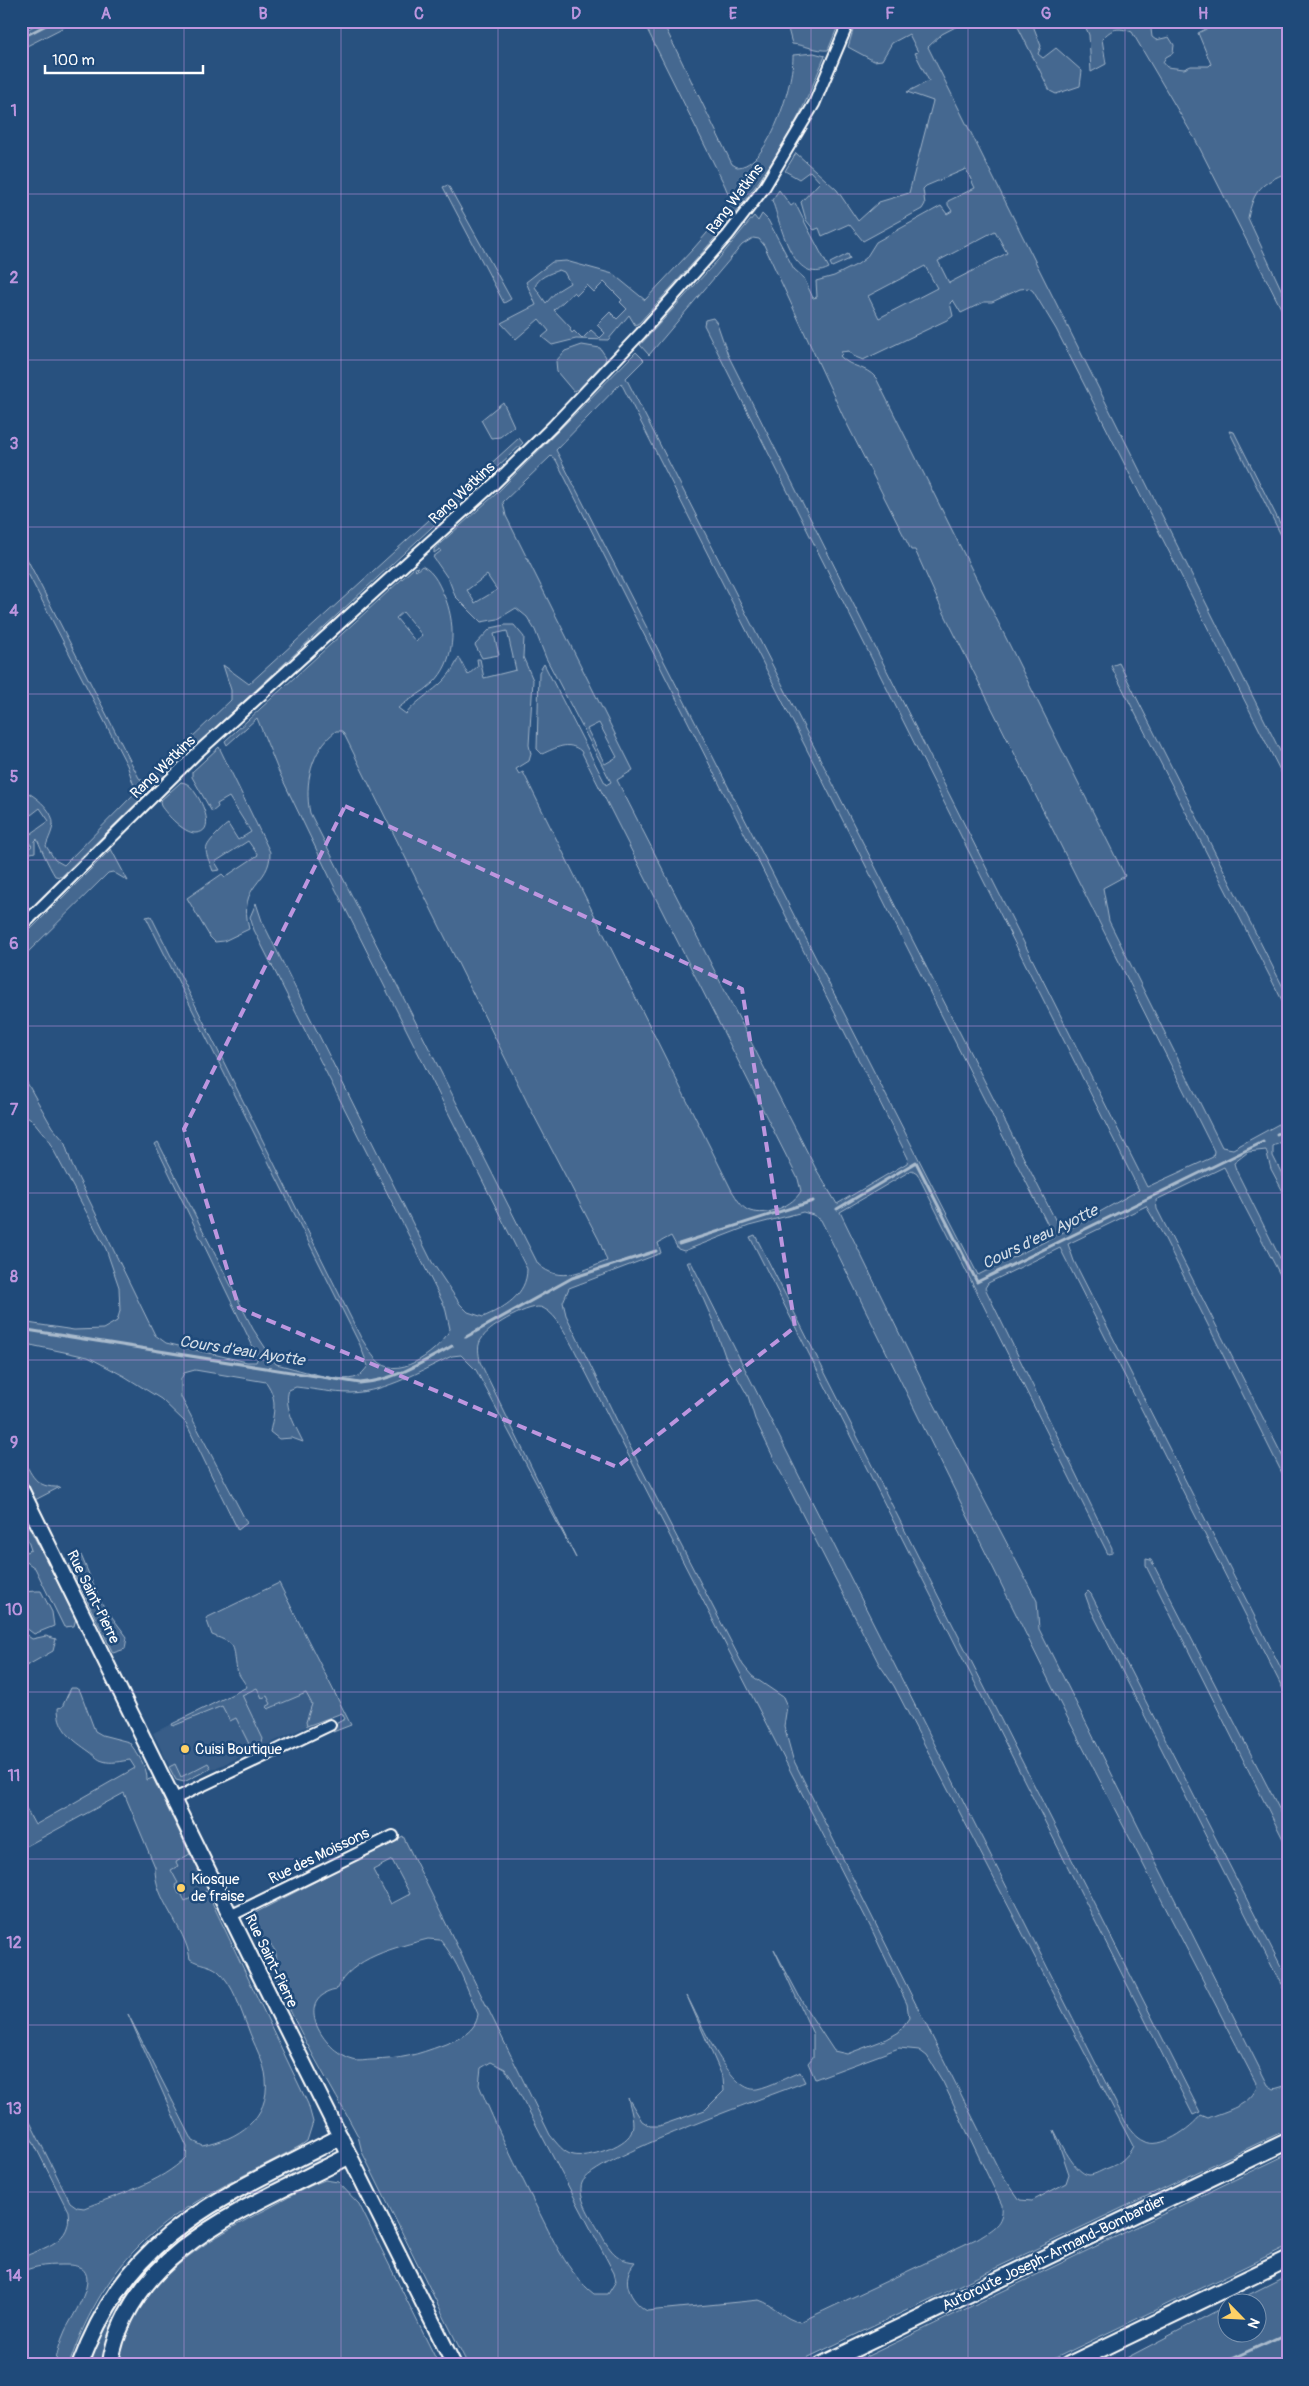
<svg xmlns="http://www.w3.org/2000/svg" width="1309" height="2386" font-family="Pangolin,sans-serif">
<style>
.built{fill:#375d88}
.green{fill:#446890;stroke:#a2b4c8;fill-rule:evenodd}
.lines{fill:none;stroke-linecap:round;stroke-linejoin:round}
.stream{stroke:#aabbcd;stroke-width:3}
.minor-casing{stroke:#fff;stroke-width:14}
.major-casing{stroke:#fff;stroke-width:18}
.highway-casing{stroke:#fff;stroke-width:19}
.minor{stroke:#1f4a7a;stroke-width:10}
.major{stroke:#1f4a7a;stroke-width:14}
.highway{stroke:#1f4a7a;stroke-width:15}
.marked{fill:none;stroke:#bd96df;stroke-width:4;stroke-dasharray:10 6;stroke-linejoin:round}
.grid{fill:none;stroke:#bd96df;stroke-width:1;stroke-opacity:0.55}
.poi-dot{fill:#ffd166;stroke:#1f4a7a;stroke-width:2}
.labels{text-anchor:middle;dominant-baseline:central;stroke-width:5;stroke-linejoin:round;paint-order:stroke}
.street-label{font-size:15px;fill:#fff;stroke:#1f4a7a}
.poi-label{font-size:15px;fill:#fff;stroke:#1f4a7a;text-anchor:start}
.water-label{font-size:16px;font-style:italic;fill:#d4dde6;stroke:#1f4a7a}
.neatline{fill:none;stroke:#bd96df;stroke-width:2}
.grid-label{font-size:16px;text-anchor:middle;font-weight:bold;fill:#bd96df}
</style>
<rect width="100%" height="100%" fill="#28517f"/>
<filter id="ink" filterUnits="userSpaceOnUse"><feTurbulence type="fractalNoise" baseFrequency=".02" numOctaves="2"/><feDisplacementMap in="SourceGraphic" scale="10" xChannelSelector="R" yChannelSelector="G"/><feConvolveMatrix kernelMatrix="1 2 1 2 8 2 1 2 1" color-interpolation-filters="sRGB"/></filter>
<g filter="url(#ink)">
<g class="built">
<polygon points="283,1682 343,1710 189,1780 184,1782 176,1780 153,1733 247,1687 257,1688 260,1693"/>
<polygon points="193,1854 210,1890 179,1904 166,1873 178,1866 176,1862"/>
</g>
<g class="green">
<polygon points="43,21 76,21 21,49 21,33"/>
<path d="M643 21H662L732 164 737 167C769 167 794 82 793 55L814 53 825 56C814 82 804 108 790 132 750 204 693 263 639 323L635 325 629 315 608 340 576 339 552 345 542 337 549 331 539 319 516 339 501 323 536 305 526 282 552 262 566 261 613 274 645 300 694 248 732 204 725 186ZM559 270 564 272 570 283 557 291 546 303 535 287C538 277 549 274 559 270ZM604 282 622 300 620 302 627 309 617 319 610 312 597 325 605 333 600 338 591 330 582 339 574 331 572 333 570 330 571 328 554 310 574 292 577 295 587 285 594 292Z"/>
<path d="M786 21H840L828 50C817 51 804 45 792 44Z"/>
<path d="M856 21H884L887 24 889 21H967L942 34 928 47 1288 767V786L1056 329 1033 291 1029 288 1020 289 992 302H984L961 313 953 300 950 303 953 316 949 319 863 360 853 356 849 351 841 352 842 354 840 356C852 369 865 365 876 378L1125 876 1103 888 1109 921 1222 1147 1233 1149 1288 1119V1139L1273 1146V1156L1288 1186V1201L1271 1169 1266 1150 1248 1152 1234 1163 1236 1170 1288 1274V1290L1224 1167 1156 1200 1157 1209 1288 1467V1485L1162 1233 1146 1206 1068 1244 1074 1261 1288 1682V1699L1060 1248 988 1283 985 1288 1112 1548V1553L1108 1554 917 1173 912 1170 840 1212 928 1392 1037 1601 1039 1629 1268 2085 1274 2089 1288 2085V2129L792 2365H468L362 2152 358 2136C331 2085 298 2034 277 1980 273 1970 279 1960 275 1951 268 1936 240 1932 253 1914L403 1836 550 2135C556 2142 564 2154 574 2155 588 2158 624 2147 631 2133 636 2123 630 2108 628 2098L642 2121 650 2126H659L705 2110 724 2091 723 2078 687 1996C698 2016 730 2094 757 2089 771 2086 787 2077 800 2072L805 2082C772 2095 590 2159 582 2183 577 2197 591 2217 598 2229 608 2246 613 2260 635 2262 620 2279 629 2300 647 2311L759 2300C775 2305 784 2320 800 2322L978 2238C992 2229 1004 2224 1002 2205L943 2082 927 2056 919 2050 899 2048 815 2079 808 2063 813 2057V2034L774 1949 805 2007 834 2051 847 2054 887 2039 899 2032 909 2018 907 2004 872 1930 575 1351C567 1337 558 1315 543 1308 532 1302 490 1326 483 1337 476 1345 479 1353 480 1362L576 1558 476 1370 461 1355 452 1356C420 1371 388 1391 351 1393 333 1393 314 1389 296 1387L289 1390C283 1406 296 1427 303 1442L292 1438 279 1439 270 1432C274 1412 278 1399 266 1382L195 1370 184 1373 181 1379V1397L247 1523 238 1530 186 1423 161 1399 124 1376 88 1357 21 1343V1322L74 1330 103 1329 117 1321 120 1311 119 1287 106 1249 47 1138 34 1122 21 1113V1072L52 1127 64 1141 72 1165 155 1335 166 1343 247 1362H256L258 1357 155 1144 158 1142 253 1329 276 1364C294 1368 341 1384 357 1377 361 1375 365 1370 368 1366L360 1345 146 917 151 916 361 1338C366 1345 372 1357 380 1363 402 1379 441 1349 450 1329L445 1307 254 930 250 917 256 903 262 921 432 1262 460 1304 468 1312 483 1317C504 1308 527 1295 527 1269L333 884 278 770 257 718 227 745 225 741 414 568 418 567 415 570 416 571 422 566C435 572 440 587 446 600 456 627 455 662 433 683 423 693 409 699 398 708L406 714C425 691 445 689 459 657L468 675 478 666 477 659H480L484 678 516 670 507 631 494 634 499 655 482 658 475 645 491 628 505 625H514L524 637 523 657 533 680 529 745 531 754 529 761 516 769 519 774 523 772 732 1191C737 1198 741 1208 750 1211 767 1217 794 1205 801 1191L798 1179 581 751C568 740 556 748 542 754L537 749 539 672 544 664 606 785 611 782 546 658 535 630 527 617 516 608 498 619 481 622 455 596 449 580 433 557 441 551 440 549 434 553V549L496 494 636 352 644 360 626 378 1062 1233 1139 1190 704 325 705 320 713 318 717 323 728 355 1147 1187 1213 1157 1214 1151 939 603 915 550H911L843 416 764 245 759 239 753 238 742 245 649 355 640 345 717 261 754 216 758 221 762 214 768 220 794 269 804 278 813 298 817 297 816 281 834 276 858 264 866 258 876 242 941 206 947 214 952 211 948 205V201L975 188 966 169 926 186 923 189 925 204 922 209 863 241 849 224 822 236 819 228 814 230 806 220 801 202 820 182 810 171 799 179 785 171 796 153 837 190 858 221 879 202 909 193 933 101 907 92 929 81 915 53 918 52 909 34 892 43 882 60 874 61 848 47ZM995 231 1007 253 949 283 938 261ZM925 266 937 288 879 318 868 296ZM621 383 1054 1237 978 1275 556 450ZM551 456 556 460 908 1158 907 1163 837 1204 816 1169 617 780 633 770 506 516 503 502ZM487 575 497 590 475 603 467 590ZM403 612 422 635 416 642 396 618ZM599 723 617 757 605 764 587 729ZM336 731H342L345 736 530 1108 599 1240 607 1261C583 1270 560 1285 538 1264L310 813C304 784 311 750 336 731ZM803 1212 813 1215 821 1220 1061 1705 1257 2085C1253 2105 1225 2111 1208 2118L1201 2115C1191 2128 1160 2151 1144 2141 1137 2138 1132 2131 1127 2125L691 1262H687L712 1319 725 1356 748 1396 755 1419 776 1463 879 1664 894 1686 1133 2146C1128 2157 1119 2164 1108 2168 1102 2170 1095 2175 1089 2175 1075 2174 1060 2141 1054 2130L1069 2174 1066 2183 1032 2201 1020 2200 1000 2172 793 1759 784 1726 787 1706 783 1697 752 1676 743 1665 624 1435 566 1315 563 1302 569 1288 661 1253 658 1243 671 1236 678 1249 684 1251 749 1226ZM392 1860 410 1894 391 1904 373 1870ZM428 1939 440 1940C458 1960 467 1989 478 2014 476 2032 459 2039 443 2045 416 2055 402 2059 372 2060 366 2060 359 2062 353 2060 324 2052 291 1999 336 1990 351 1957 397 1947 428 1939ZM491 2062 505 2069 512 2079 614 2273 616 2281 608 2294H594C567 2273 552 2237 537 2208 517 2168 496 2127 479 2085L481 2068Z"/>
<polygon points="1015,21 1035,21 1034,28 1041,46 1038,54 1043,58 1056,48 1082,71 1080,86 1056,94 1050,91"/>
<path d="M1083 21H1150L1152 37 1156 40 1169 37 1174 45 1173 53 1166 57 1163 62 1167 67 1184 69 1191 66H1209L1211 64 1198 33 1222 21H1288V172C1261 184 1254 189 1248 218L1288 304V322L1196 141 1132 32C1118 27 1112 28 1102 39L1106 64 1091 72 1089 35Z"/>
<polygon points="448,185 511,299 504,303 443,187"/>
<path d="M779 190 791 206 795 203C806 225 817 246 829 268 792 287 781 224 772 200Z"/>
<polygon points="848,254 850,259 832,267 830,263"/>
<polygon points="582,345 600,348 606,357 605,361 579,389 573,391 557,372 556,361 565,351"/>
<polygon points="503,402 514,426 500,437 491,438 481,420"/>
<polygon points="1229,431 1234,432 1288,539 1288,549"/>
<path d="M519 438 523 443 192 749 61 877 55 876C47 863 43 852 37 839L35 841V852L23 855 25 860 21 858V846L25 851 32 846 25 838 49 821 40 808 31 815 21 801V790C33 793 53 810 53 823 53 831 48 839 46 846L55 860 64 865 136 792 127 765 21 560V547L139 778 143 781 148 779 231 700V690L223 665 249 684Z"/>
<polygon points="1119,663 1288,997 1288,1012 1111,666"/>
<path d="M219 747 270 852C271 885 237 882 249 929L224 941 215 942 210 937 187 898 222 874 225 877 258 855 248 841 215 862 220 870 213 871C206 852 201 850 216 835 220 831 223 827 228 824L238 840 251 832 229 797 217 804 218 807 212 812 192 777V772Z"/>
<path d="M181 782C189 783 192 788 196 794 202 802 217 833 195 833 184 833 167 815 161 806L160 801Z"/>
<polygon points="111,849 128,881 113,872 108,873 21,959 21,939"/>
<polygon points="755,1235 1200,2112 1193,2115 750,1237"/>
<path d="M21 1454C32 1476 35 1488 60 1487L35 1500 21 1471Z"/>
<polygon points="21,1520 29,1527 76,1618 74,1626 64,1627 35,1568 21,1558 21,1539 26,1552 31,1550"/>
<polygon points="81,1555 100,1601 127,1637 125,1649 113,1653 69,1565"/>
<polygon points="1146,1559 1151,1560 1288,1826 1288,1849 1146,1566"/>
<path d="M279 1583 351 1725 333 1732 337 1723 345 1719 342 1713 307 1726 306 1722 312 1704 306 1693 268 1709 266 1707 271 1704 267 1696 262 1698 257 1688 242 1695 263 1739 260 1747 252 1750 236 1718 230 1721 222 1706 173 1726 172 1724 247 1687C244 1681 239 1676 237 1670 232 1645 239 1645 212 1635L206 1618Z"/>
<polygon points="37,1591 41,1591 52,1612 54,1626 34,1634 21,1624 21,1609 28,1606 21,1592"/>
<polygon points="1088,1591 1091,1594 1288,1980 1288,1998 1090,1608 1085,1594"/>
<polygon points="21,1631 32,1639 46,1636 56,1639 53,1651 21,1669 21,1657 26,1654 21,1644"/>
<path d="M71 1688H76L80 1691 95 1731 102 1735 129 1742C136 1752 148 1767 147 1780L153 1778 190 1854 176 1862 178 1866 171 1870 178 1883 175 1885 179 1894 181 1893 185 1901 206 1891 208 1894 308 2104 313 2122 307 2141 300 2146C245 2176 182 2202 138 2247 106 2279 83 2322 69 2365H55C57 2353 60 2342 65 2331 73 2314 109 2265 67 2265 51 2265 36 2265 21 2272V2258C45 2247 73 2242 68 2211L21 2118V2104L70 2202 77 2207 84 2208C117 2195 161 2183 186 2157L187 2147 128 2014 193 2141 203 2146C238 2139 270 2119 266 2079 265 2063 253 2043 248 2028 240 2009 234 1985 218 1971 210 1964 199 1965 190 1959 185 1926 154 1900 155 1867L124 1793 21 1849V1824L24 1821 21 1815V1799L35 1825 135 1768 130 1760C121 1761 111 1764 103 1761 98 1760 94 1755 90 1752 73 1740 58 1730 58 1708L62 1707Z"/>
<polygon points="208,1763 211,1768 184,1782 176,1780 169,1767 175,1764 181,1777"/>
<polygon points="1288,2154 1288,2246 1041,2365 849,2365"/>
<path d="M322 2159 319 2164C249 2201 161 2234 121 2307 112 2325 107 2345 102 2365H88C101 2336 113 2306 132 2281 164 2239 210 2212 256 2188 277 2178 298 2162 322 2159Z"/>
<path d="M325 2180 338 2182 359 2204 439 2365H118C133 2284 200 2243 267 2209 286 2199 305 2187 325 2180Z"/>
<polygon points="1288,2275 1288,2365 1113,2365 1226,2306 1226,2334 1256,2334 1256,2304 1232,2303"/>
</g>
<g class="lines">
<g class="stream">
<polyline points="21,38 54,21"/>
<polyline points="1277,1134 1288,1129"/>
<polyline points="837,1209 916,1162 977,1282 1263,1142"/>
<polyline points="679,1244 813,1201"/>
<path d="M21 1329 360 1383C394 1381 423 1362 452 1346"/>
<polyline points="466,1337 572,1278 656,1251"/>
<polyline points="1225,2365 1231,2359 1288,2333"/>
</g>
<g class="minor-casing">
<g id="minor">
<polyline points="21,927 198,752 495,483 553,426 641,333 728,235 764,188 814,104 849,21"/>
<polyline points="174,1799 330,1725"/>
<polyline points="230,1916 393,1836"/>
</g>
</g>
<g class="major-casing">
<polyline id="major" points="21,1489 257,1970 454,2365"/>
</g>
<g class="highway-casing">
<g id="highway">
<path d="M80 2365C131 2228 221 2199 340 2137"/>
<path d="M110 2365C128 2247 258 2204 349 2156"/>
<polyline points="821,2365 1288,2141"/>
<polyline points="1068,2365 1288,2259"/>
</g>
</g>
<use href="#minor" class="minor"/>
<use href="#major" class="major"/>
<use href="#highway" class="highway"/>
</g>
</g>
<path class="marked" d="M345 806 742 989 795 1327 617 1467 239 1308 184 1129Z"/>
<path class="grid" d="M184 21V2365M341 21V2365M498 21V2365M654 21V2365M811 21V2365M968 21V2365M1125 21V2365M21 194H1288M21 360H1288M21 527H1288M21 694H1288M21 860H1288M21 1026H1288M21 1193H1288M21 1360H1288M21 1526H1288M21 1692H1288M21 1859H1288M21 2025H1288M21 2192H1288"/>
<g class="poi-dot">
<circle cx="185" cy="1749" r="5"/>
<circle cx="181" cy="1888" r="5"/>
</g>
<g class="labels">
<g class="street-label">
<text transform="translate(735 199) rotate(-53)">Rang Watkins</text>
<text transform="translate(462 493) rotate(-43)">Rang Watkins</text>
<text transform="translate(163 767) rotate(-44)">Rang Watkins</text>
<text transform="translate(93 1597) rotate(64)">Rue Saint-Pierre</text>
<text transform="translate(319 1856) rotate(-26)">Rue des Moissons</text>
<text transform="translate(271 1961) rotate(64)">Rue Saint-Pierre</text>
<text transform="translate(1054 2253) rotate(-26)">Autoroute Joseph-Armand-Bombardier</text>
</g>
<g class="poi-label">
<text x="195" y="1749">Cuisi Boutique</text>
<text x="191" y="1879">Kiosque<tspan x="191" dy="17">de fraise</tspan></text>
</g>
<g class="water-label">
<text transform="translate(1040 1237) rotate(-26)">Cours d'eau Ayotte</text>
<text transform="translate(242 1351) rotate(9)">Cours d'eau Ayotte</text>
</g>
</g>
<rect width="1309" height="2386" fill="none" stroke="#1f4a7a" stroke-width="55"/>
<g transform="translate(1242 2318) rotate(114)"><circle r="24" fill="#1f4a7a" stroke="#7992af"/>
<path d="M0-4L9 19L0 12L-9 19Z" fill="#ffd166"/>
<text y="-8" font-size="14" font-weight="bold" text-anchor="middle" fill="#ffffff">N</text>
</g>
<path d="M45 65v8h158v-8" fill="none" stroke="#ffffff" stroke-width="2.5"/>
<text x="52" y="65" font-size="15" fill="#ffffff" stroke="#1f4a7a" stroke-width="4" paint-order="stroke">100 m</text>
<rect x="28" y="28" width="1254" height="2330" class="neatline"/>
<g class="grid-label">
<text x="106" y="19">A</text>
<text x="263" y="19">B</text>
<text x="419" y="19">C</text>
<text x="576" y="19">D</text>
<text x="733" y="19">E</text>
<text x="890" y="19">F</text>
<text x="1046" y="19">G</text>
<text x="1203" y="19">H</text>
<text x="14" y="116">1</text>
<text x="14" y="283">2</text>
<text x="14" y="449">3</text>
<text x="14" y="616">4</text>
<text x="14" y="782">5</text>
<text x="14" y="949">6</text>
<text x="14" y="1115">7</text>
<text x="14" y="1282">8</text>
<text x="14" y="1448">9</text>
<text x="14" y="1615">10</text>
<text x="14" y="1781">11</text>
<text x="14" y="1948">12</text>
<text x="14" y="2114">13</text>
<text x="14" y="2281">14</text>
</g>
</svg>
